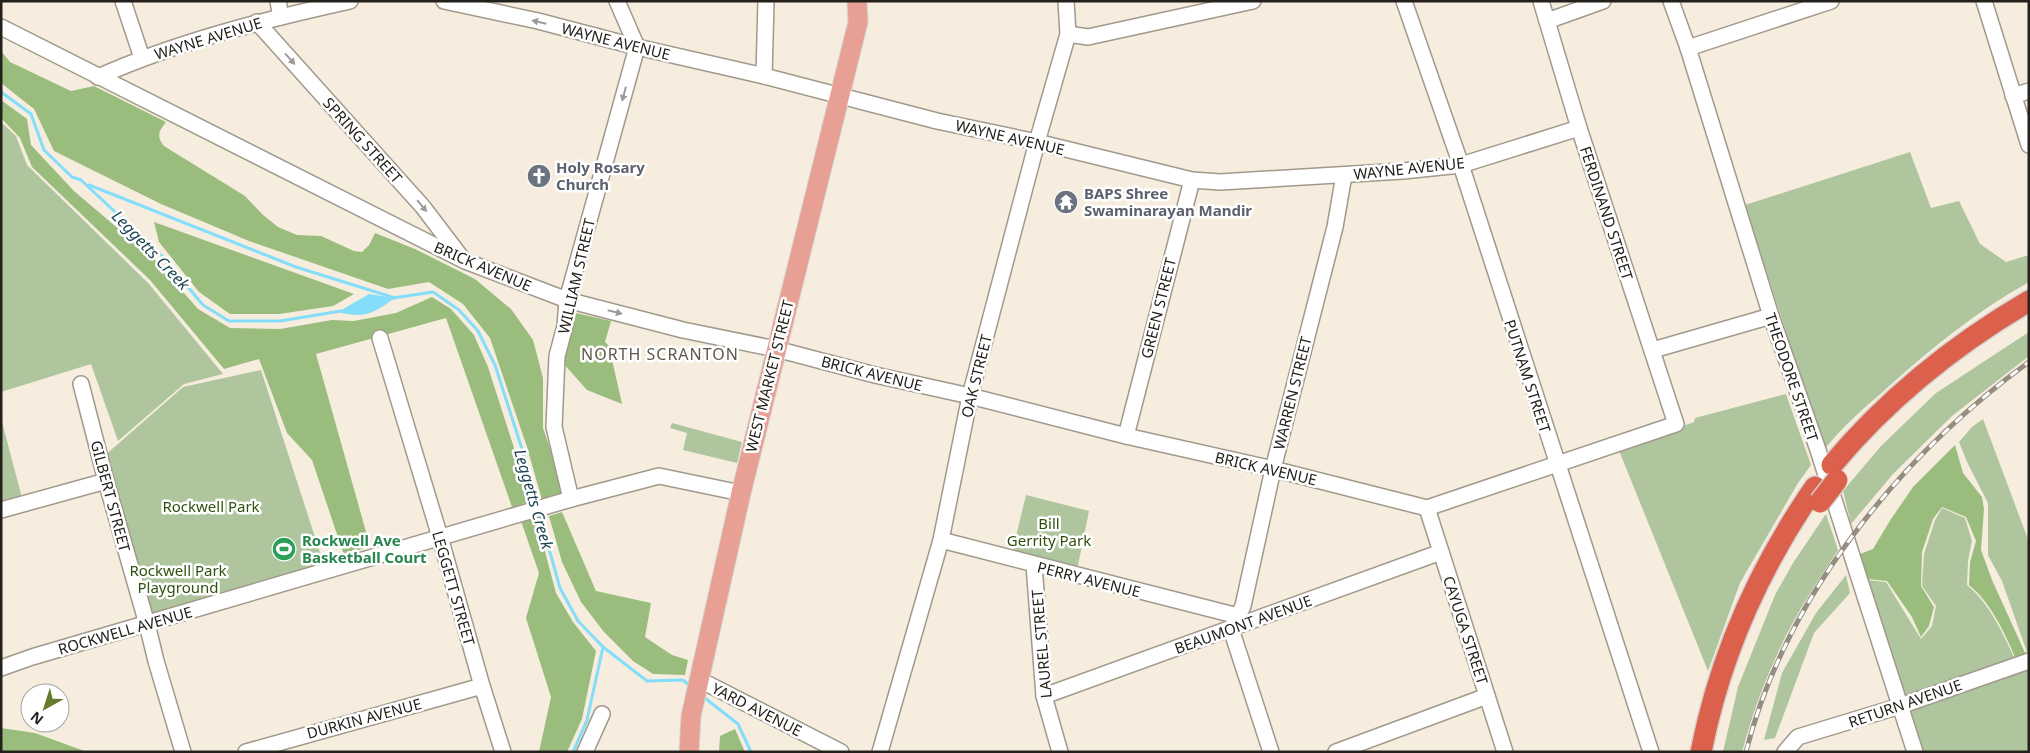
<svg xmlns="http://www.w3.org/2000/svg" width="2030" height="753" font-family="'Noto Sans',sans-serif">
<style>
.green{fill:#aec59e}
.forest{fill:#9abd7e}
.water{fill:#84ddfa}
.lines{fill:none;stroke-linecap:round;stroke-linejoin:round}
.stream{stroke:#84ddfa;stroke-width:3}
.minor-casing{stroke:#a1998b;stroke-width:18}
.major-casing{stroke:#d3d3d2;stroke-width:21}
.highway-casing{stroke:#d3d3d2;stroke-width:24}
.minor{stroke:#fff;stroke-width:15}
.major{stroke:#e9a094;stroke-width:19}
.highway{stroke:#db614d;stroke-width:21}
.rail-casing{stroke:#938d82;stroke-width:5}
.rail{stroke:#fff;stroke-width:3;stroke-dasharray:9;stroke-linecap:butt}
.highway-bridge-casing{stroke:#d3d3d2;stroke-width:24;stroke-linecap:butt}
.highway-bridge{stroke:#db614d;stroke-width:21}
.oneway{fill:#9c9b99}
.labels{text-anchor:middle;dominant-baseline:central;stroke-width:5;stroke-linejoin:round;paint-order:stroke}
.street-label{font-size:15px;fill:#24211c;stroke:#fff}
.worship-label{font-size:15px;font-weight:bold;fill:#5b616d;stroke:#fff;text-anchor:start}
.park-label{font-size:15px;fill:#31500d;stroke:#fff}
.leisure-label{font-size:15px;font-weight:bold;fill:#27864d;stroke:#fff;text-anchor:start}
.water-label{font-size:16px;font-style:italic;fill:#1e4653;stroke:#fff}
.neighbourhood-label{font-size:16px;letter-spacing:1px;fill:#5d5649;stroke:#fff}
</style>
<rect width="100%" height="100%" fill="#f6edde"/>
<g class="green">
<polygon points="1,122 16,136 27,165 149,284 223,374 184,384 118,441 91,364 1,392"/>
<path d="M1910 152 1931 208 1959 201 1980 244 2006 262 2029 255V282C1977 311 1930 349 1886 389 1864 408 1842 427 1824 450L1745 205Z"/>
<polygon points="2029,332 2029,356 1952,416 1893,474 1851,524 1843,491 1881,446 1936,393"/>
<polygon points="261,370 324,565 149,621 103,457 183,387"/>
<polygon points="1786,394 1811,465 1798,483 1740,583 1708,671 1618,448 1694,422 1695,418"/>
<polygon points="1,418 22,498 1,505"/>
<polygon points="1983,419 2029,542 2028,655 2002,581 1988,555 1988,503 1968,464 1959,442 1972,427"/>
<polygon points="672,423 742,442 737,463 683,450 687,433 670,428"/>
<polygon points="1026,495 1089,511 1077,570 1012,553"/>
<path d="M1942 508 1965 518 1972 541 1968 561 1967 585C1990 604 2002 632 2015 659L1909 695 1904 694 1867 580 1886 582 1921 639 1932 626 1936 606 1922 586 1924 554 1935 520Z"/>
<path d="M1826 514 1838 550C1816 584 1792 619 1776 657 1762 687 1751 719 1742 752H1723L1738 687 1775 595 1793 563Z"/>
<polygon points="1846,575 1850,593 1814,633 1775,738 1764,740 1782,673 1816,613"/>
<polygon points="2029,670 2029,752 1923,752 1909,709"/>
</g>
<g class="forest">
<path d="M1 51 10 62 71 91 94 86 166 122C159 131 156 136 164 146L245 196 262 214 278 227 297 235 321 236 354 251 362 252 369 245 375 233 415 249 475 279 511 309 533 340 543 378V428L565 492 542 500 527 447 490 338 463 304 429 282 388 289 249 241 161 204 54 151 34 109 1 83Z"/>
<polygon points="1,100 27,119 31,145 74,191 155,260 198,309 230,328 280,329 332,320 354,321 396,313 432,297 451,309 474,335 488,367 531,501 512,507 446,318 316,354 370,546 344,555 312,460 287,433 259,359 224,369 150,280 32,167 20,138 1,118"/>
<polygon points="154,222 354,294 333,306 279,314 230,314 199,292 159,242"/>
<polygon points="571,312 611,321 605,342 609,346 622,404 587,390 562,362"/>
<path d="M1955 445 1963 473 1982 497 1984 509 1981 550 1992 580 2026 655 2016 659C2004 632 1992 604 1969 585L1970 562 1976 541 1966 517 1942 507 1933 519 1922 552 1921 586 1934 607 1929 626 1921 637 1912 617 1887 581 1867 579 1860 554 1873 549 1891 519 1913 487Z"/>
<polygon points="562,512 596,591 651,603 645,637 672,655 688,660 685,675 653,674 633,661 604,632 581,602 562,562 549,516"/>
<polygon points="535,514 556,593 573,622 596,651 582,719 567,752 539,752 551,697 526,618 539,573 521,521"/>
<polygon points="1,728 35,733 87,752 1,752"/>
<polygon points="735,729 745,752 719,752 720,736"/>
</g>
<path class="water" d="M369 294 395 298C374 313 365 319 338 312Z"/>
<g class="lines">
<g class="stream">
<polyline points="1,92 31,114 44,150 72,177 81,180 161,255 203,305 229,321 280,321 341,311"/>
<polyline points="89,185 296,267 395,298"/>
<polyline points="393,298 433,292 459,310 478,331 495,365 521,446 537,504"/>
<polyline points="539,513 560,588 578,621 603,647 647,681 683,680 691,687"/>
<polyline points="701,695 738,724 751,752"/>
<polyline points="573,752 587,720 603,647"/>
</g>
<g class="minor-casing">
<g id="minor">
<polyline points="123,1 142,58"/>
<polyline points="278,1 281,17"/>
<polyline points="444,1 538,21 637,47 764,76 937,121 1037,142 1192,180 1220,182 1403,171 1461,165 1579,128"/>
<polyline points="1404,1 1461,165 1651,752"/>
<polyline points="1671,1 1688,48 1771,316 1817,447 1915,752"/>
<polyline points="1984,1 2029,145"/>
<polyline points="1547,21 1603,1"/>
<polyline points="257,22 423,207 461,257"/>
<polyline points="1,27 465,261 567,300 683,330 776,349 875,375 970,396 1126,436 1273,469 1427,508 1676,424 1579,128 1541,1"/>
<polyline points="1068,34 1088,37 1253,1"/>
<polyline points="1688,48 1831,1"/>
<polyline points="764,76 766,1"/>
<path d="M98 77C179 41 264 20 350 1"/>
<polyline points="2013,96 2029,91"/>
<polyline points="380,338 440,537 482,686 503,752"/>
<polyline points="1653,350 1771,316"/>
<polyline points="81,384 106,481 147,624 156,661 183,752"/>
<polyline points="1126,436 1192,180"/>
<polyline points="571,499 554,427 557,356 565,326 567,300 637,47 617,1"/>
<polyline points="1427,508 1505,752"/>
<polyline points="1,510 106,481"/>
<polyline points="941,540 1238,616"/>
<polyline points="1034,565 1044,696 1060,752"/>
<polyline points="1,668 32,657 571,499 659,476 741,493"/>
<polyline points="700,680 841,752"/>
<polyline points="1044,696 1441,552"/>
<polyline points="246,752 482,686"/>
<polyline points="585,752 602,714"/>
<polyline points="880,752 941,540 970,396 1037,142 1068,34 1066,1"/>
<polyline points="1271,752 1231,629 1243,606 1273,469 1335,227 1344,175"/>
<polyline points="1336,752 1487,696"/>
<polyline points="1785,752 1798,737 1900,706 2029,661"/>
</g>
</g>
<g class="major-casing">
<polyline id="major" points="689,752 691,716 741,493 858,22 857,1"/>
</g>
<g class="highway-casing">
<g id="highway">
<path d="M1832 465C1888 398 1954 345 2029 301"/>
<path d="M1701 752C1720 655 1759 568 1815 487"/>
</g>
</g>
<use href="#minor" class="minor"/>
<use href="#major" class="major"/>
<use href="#highway" class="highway"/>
<g class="rail-casing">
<path id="rail" d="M1746 752C1785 597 1901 455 2029 362"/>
</g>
<use href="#rail" class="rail"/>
<g class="highway-bridge-casing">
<polyline id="highway-bridge" points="1820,502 1837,480"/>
</g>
<use href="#highway-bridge" class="highway-bridge"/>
</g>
<defs><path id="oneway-solid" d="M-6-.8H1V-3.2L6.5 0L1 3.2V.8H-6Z" transform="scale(1.25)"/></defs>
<g class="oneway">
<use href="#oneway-solid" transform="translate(539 22) rotate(-167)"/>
<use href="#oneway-solid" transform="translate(290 59) rotate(48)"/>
<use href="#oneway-solid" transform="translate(624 94) rotate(105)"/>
<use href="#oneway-solid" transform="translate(422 206) rotate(50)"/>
<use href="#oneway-solid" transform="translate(615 312) rotate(14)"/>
</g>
<defs>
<g id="church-disc" transform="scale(1.25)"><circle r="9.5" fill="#6b7280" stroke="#fff"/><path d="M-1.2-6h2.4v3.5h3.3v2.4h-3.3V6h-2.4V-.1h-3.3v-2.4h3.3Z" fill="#fff"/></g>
<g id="temple-disc" transform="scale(1.25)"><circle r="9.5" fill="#6b7280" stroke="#fff"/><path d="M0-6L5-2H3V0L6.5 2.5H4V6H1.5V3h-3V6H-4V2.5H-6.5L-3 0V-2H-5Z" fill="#fff"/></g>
<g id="stadium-disc" transform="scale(1.25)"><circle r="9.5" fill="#2e9e5b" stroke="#fff"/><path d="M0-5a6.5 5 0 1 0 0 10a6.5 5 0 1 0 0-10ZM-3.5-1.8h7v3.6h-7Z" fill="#fff"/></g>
</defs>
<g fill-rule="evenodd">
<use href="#church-disc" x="539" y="176"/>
<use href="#temple-disc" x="1066" y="202"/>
<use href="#stadium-disc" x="284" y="549"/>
</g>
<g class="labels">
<g class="street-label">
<text transform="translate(208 38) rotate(-17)">WAYNE AVENUE</text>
<text transform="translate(616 41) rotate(14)">WAYNE AVENUE</text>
<text transform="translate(1010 137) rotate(13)">WAYNE AVENUE</text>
<text transform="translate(363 140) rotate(48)">SPRING STREET</text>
<text transform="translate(1409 168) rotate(-6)">WAYNE AVENUE</text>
<text transform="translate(1607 213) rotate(72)">FERDINAND STREET</text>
<text transform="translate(483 266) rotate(23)">BRICK AVENUE</text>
<text transform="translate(576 276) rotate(-77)">WILLIAM STREET</text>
<text transform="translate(1158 308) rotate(-76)">GREEN STREET</text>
<text transform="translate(872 373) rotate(14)">BRICK AVENUE</text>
<text transform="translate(769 376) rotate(-76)">WEST MARKET STREET</text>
<text transform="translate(976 376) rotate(-76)">OAK STREET</text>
<text transform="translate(1528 376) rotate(72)">PUTNAM STREET</text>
<text transform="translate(1792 377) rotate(71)">THEODORE STREET</text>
<text transform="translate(1292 393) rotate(-76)">WARREN STREET</text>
<text transform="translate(1266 468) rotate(13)">BRICK AVENUE</text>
<text transform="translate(111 496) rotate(75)">GILBERT STREET</text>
<text transform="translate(1089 579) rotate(14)">PERRY AVENUE</text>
<text transform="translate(454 588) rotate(74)">LEGGETT STREET</text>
<text transform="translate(1243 624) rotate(-20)">BEAUMONT AVENUE</text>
<text transform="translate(125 630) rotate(-16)">ROCKWELL AVENUE</text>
<text transform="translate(1466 630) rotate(72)">CAYUGA STREET</text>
<text transform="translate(1041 644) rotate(-95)">LAUREL STREET</text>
<text transform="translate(1905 703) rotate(-19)">RETURN AVENUE</text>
<text transform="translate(757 709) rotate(27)">YARD AVENUE</text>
<text transform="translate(364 718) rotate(-15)">DURKIN AVENUE</text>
</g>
<g class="worship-label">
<text x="556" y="167">Holy Rosary<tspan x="556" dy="17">Church</tspan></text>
<text x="1084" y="193">BAPS Shree<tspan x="1084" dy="17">Swaminarayan Mandir</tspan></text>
</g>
<g class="park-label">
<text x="211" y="506">Rockwell Park</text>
<text x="1049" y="523">Bill<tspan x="1049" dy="17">Gerrity Park</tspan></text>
<text x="178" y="570">Rockwell Park<tspan x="178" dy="17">Playground</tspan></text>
</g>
<g class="leisure-label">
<text x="302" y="540">Rockwell Ave<tspan x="302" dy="17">Basketball Court</tspan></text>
</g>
<g class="water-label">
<text transform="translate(151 250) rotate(46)">Leggetts Creek</text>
<text transform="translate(534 499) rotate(74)">Leggetts Creek</text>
</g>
<g class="neighbourhood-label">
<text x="660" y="354">NORTH SCRANTON</text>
</g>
</g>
<rect width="2030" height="753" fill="none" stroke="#24211c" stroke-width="5"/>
<g transform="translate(45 708) rotate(219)"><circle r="24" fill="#ffffff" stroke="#a7a6a4"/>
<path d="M0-4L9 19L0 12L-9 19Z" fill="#667c2d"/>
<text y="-8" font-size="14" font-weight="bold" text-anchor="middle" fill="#24211c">N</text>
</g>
</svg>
